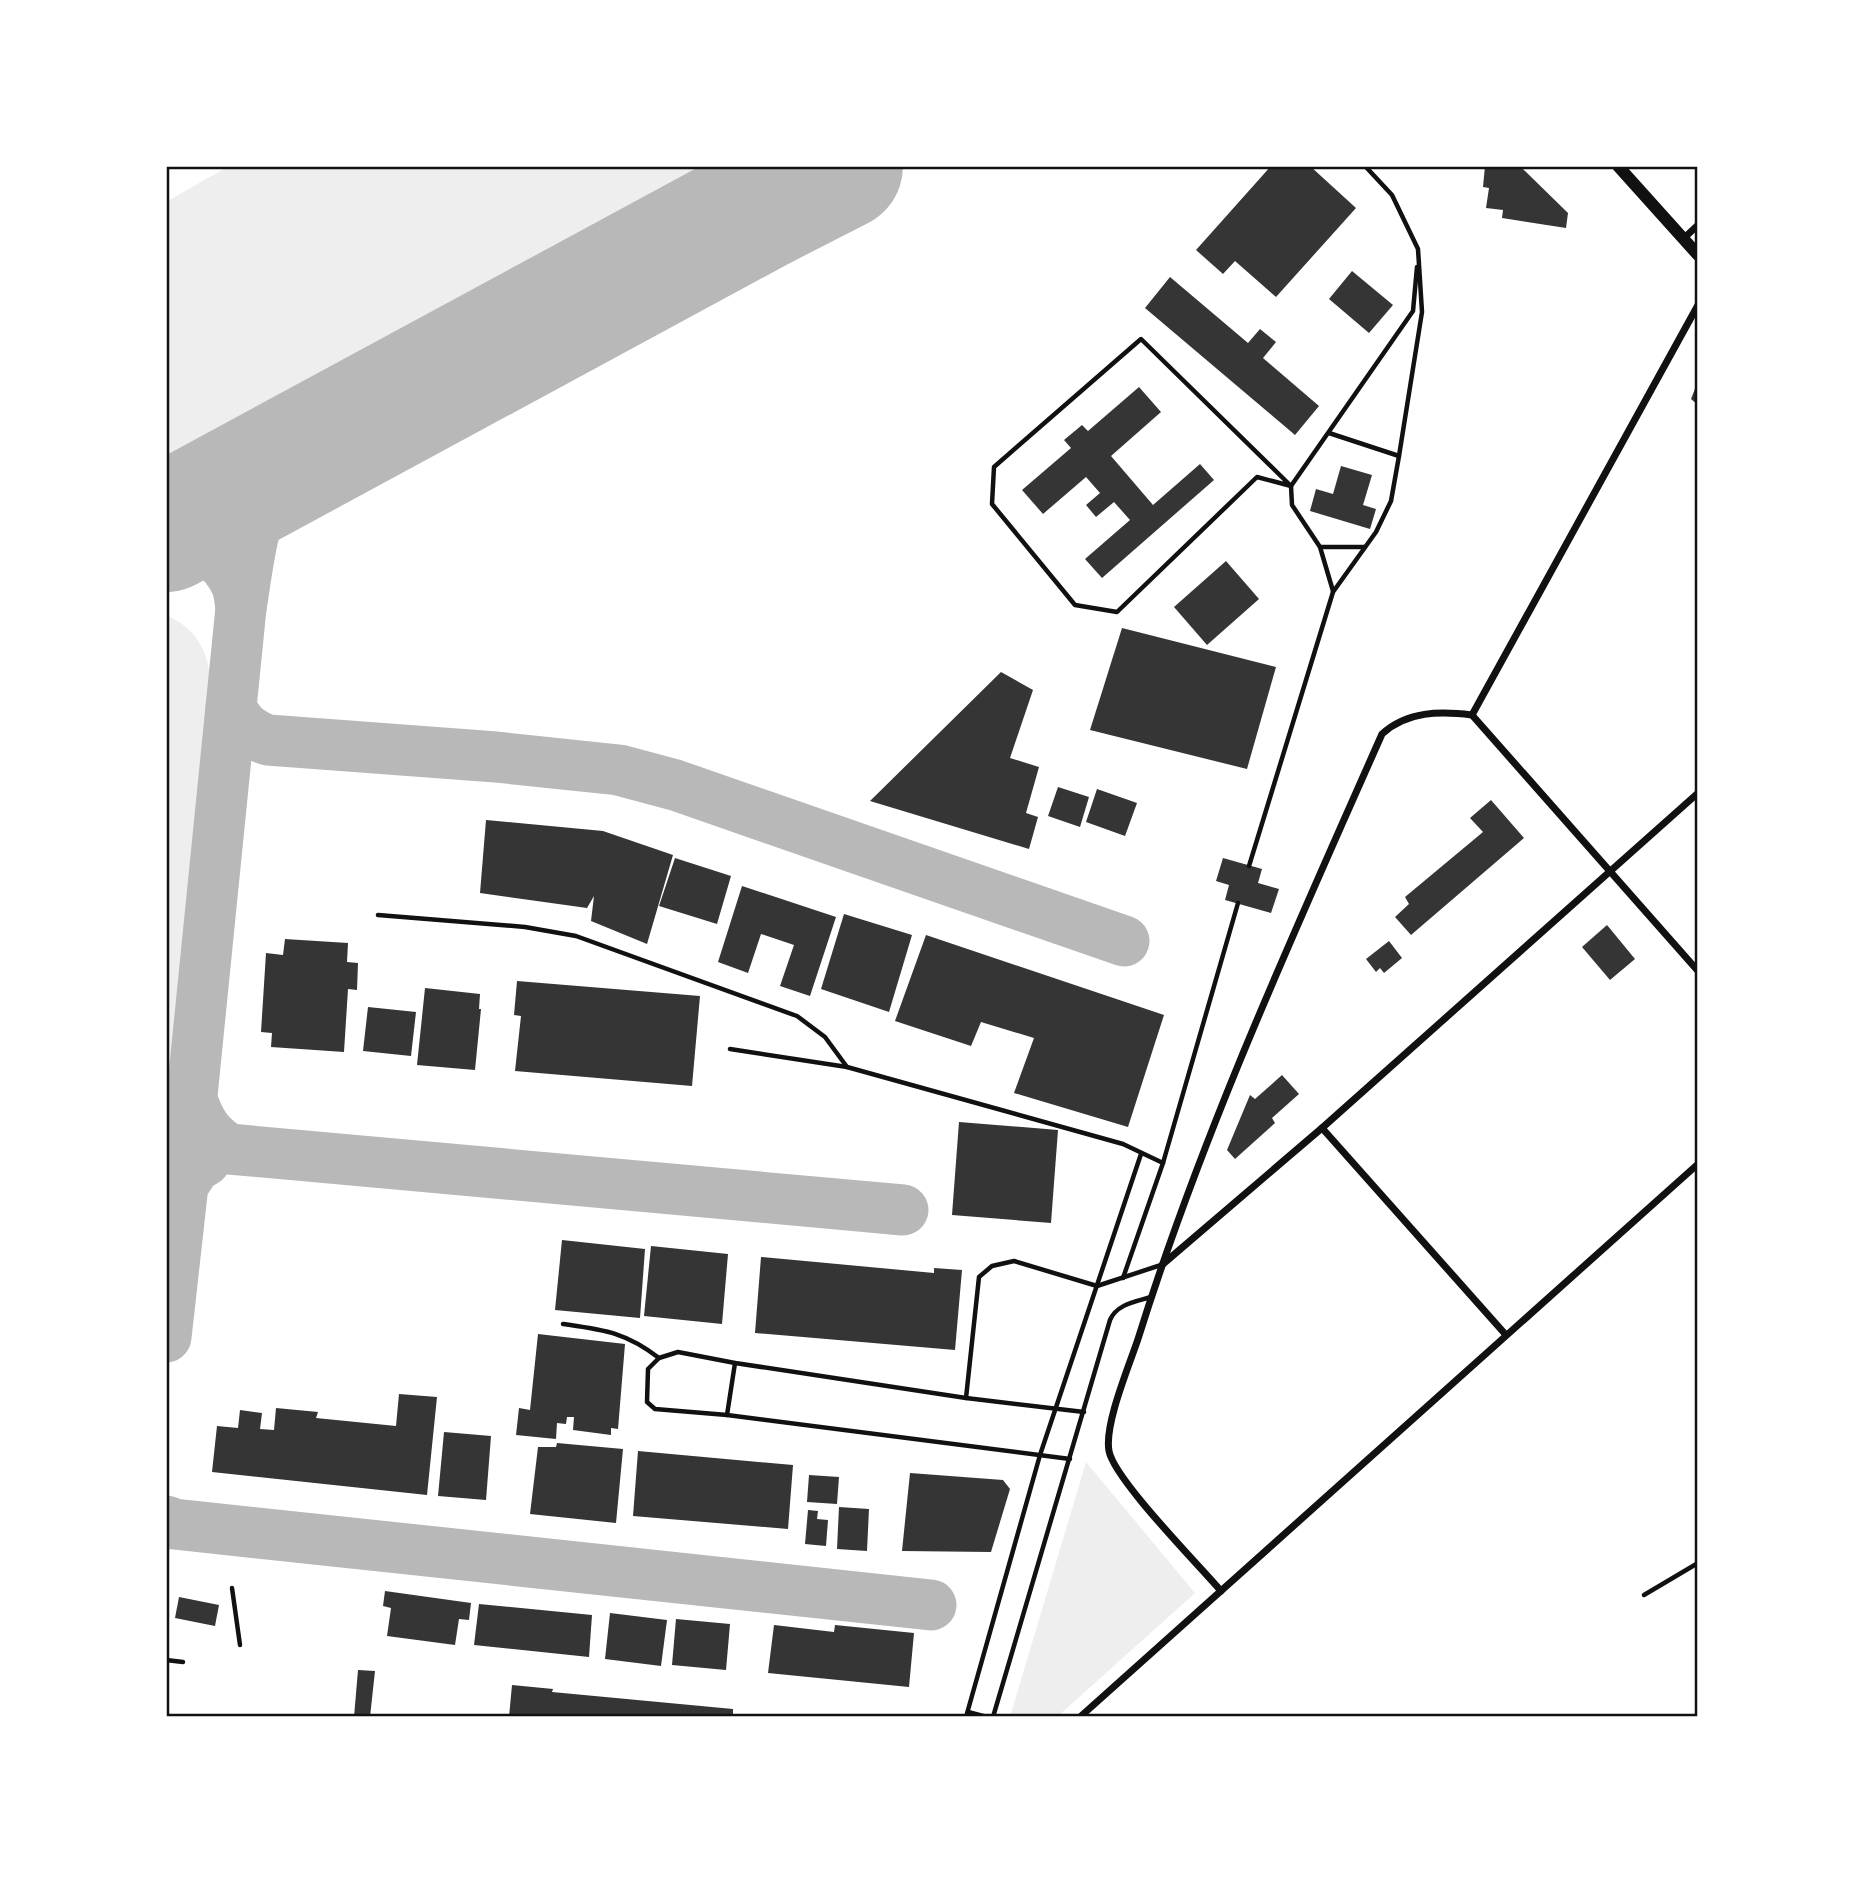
<svg xmlns="http://www.w3.org/2000/svg" width="1864" height="1883" font-family="'Work Sans',sans-serif">
<style>
.green{fill:#eee}
.lines{fill:none;stroke-linecap:round;stroke-linejoin:round}
.taxiway{stroke:#b8b8b8;stroke-width:51}
.runway{stroke:#b8b8b8;stroke-width:128}
.building{fill:#353535}
.service{stroke:#111;stroke-width:4.5}
.minor{stroke:#111;stroke-width:7}
.secondary{stroke:#111;stroke-width:12}
.neatline{fill:none;stroke:#111;stroke-width:2.5}
</style>
<rect width="100%" height="100%" fill="#fff"/>
<g class="green">
<polygon points="229,166 758,166 166,481 166,202"/>
<path d="M166 615C202 631 211 659 211 696L166 1131Z"/>
<polygon points="1086,1462 1195,1593 1057,1717 1010,1717"/>
</g>
<g class="lines">
<g class="taxiway">
<path d="M759 207C769 194 778 182 781 166"/>
<path d="M166 540C195 534 226 560 237 586 239 592 240 601 241 608"/>
<path d="M231 708C240 725 249 734 268 740L496 757 619 770 675 785 1124 941"/>
<path d="M192 1100C200 1123 208 1136 229 1149L903 1210"/>
<path d="M183 1185 241 608C246 579 252 519 268 496 282 477 301 461 319 446"/>
<polyline points="166,1337 183,1185 195,1167 205,1161"/>
<polyline points="166,1521 174,1524 931,1605"/>
</g>
<polyline class="runway" points="166,528 759,207 839,166"/>
</g>
<g class="building">
<polygon points="1271,166 1310,166 1356,208 1276,297 1235,261 1223,274 1196,250"/>
<polygon points="1485,166 1520,166 1568,213 1566,228 1502,218 1503,210 1486,208 1489,188 1483,187"/>
<polygon points="1352,271 1393,305 1369,333 1329,299"/>
<polygon points="1170,277 1248,343 1260,329 1276,342 1263,358 1319,406 1295,435 1145,308"/>
<polygon points="1698,381 1698,405 1691,399"/>
<polygon points="1139,387 1161,412 1111,456 1153,505 1200,464 1214,480 1102,578 1085,559 1130,520 1114,502 1096,517 1086,505 1100,493 1086,477 1043,514 1022,490 1071,448 1064,440 1082,425 1088,431"/>
<polygon points="1341,466 1372,475 1363,505 1376,509 1370,529 1310,511 1316,489 1333,494"/>
<polygon points="1226,561 1259,599 1207,645 1174,607"/>
<polygon points="1122,628 1276,667 1247,769 1090,730"/>
<polygon points="1001,672 1033,690 1010,758 1039,767 1026,813 1038,817 1029,849 870,801"/>
<polygon points="1058,787 1089,797 1080,827 1048,816"/>
<polygon points="1097,789 1137,803 1125,836 1086,822"/>
<polygon points="1491,800 1524,838 1411,935 1395,917 1409,904 1405,897 1483,832 1470,818"/>
<polygon points="486,820 603,831 673,855 647,944 591,921 594,896 587,908 480,893"/>
<polygon points="675,858 731,876 717,924 659,906"/>
<polygon points="1223,858 1262,869 1258,883 1279,889 1271,913 1225,900 1229,885 1216,881"/>
<polygon points="742,886 836,917 810,996 780,986 794,945 761,934 748,973 718,962"/>
<polygon points="844,914 912,935 889,1012 821,989"/>
<polygon points="1607,925 1635,959 1610,980 1582,947"/>
<polygon points="926,935 1164,1015 1128,1127 1014,1093 1034,1038 981,1022 971,1046 895,1021"/>
<polygon points="285,939 348,943 347,962 358,963 357,990 348,989 344,1052 271,1047 272,1033 261,1032 266,953 283,955"/>
<polygon points="1389,941 1402,958 1384,973 1380,968 1376,972 1366,959"/>
<polygon points="517,981 700,996 692,1086 515,1071 521,1016 514,1015"/>
<polygon points="425,988 480,994 479,1009 481,1009 475,1070 417,1065"/>
<polygon points="368,1007 416,1012 411,1056 363,1051"/>
<polygon points="1282,1075 1299,1094 1272,1118 1275,1123 1235,1159 1227,1150 1250,1095 1255,1099"/>
<polygon points="959,1122 1058,1130 1051,1223 952,1215"/>
<polygon points="562,1240 645,1249 640,1318 555,1310"/>
<polygon points="651,1246 728,1254 722,1324 644,1316"/>
<polygon points="761,1257 934,1273 934,1268 962,1270 955,1350 755,1333"/>
<polygon points="538,1334 625,1344 618,1429 611,1428 611,1435 573,1430 574,1417 567,1417 566,1424 557,1423 556,1439 516,1435 519,1408 530,1410"/>
<polygon points="399,1394 437,1397 427,1495 212,1472 217,1426 238,1428 240,1410 262,1413 260,1429 274,1430 276,1408 318,1412 316,1418 396,1426"/>
<polygon points="444,1432 491,1436 486,1500 438,1496"/>
<polygon points="557,1443 623,1449 616,1523 530,1514 538,1447 556,1447"/>
<polygon points="638,1451 793,1465 788,1529 633,1516"/>
<polygon points="910,1473 1003,1480 1010,1489 991,1552 902,1551"/>
<polygon points="809,1475 839,1477 837,1504 807,1502"/>
<polygon points="839,1507 869,1509 867,1551 837,1549"/>
<polygon points="808,1510 818,1511 817,1519 828,1520 826,1546 805,1544"/>
<polygon points="385,1591 471,1603 469,1620 459,1619 455,1645 387,1636 391,1608 383,1606"/>
<polygon points="179,1597 219,1605 215,1626 175,1618"/>
<polygon points="479,1604 592,1615 589,1657 474,1645"/>
<polygon points="610,1613 667,1620 661,1666 605,1659"/>
<polygon points="676,1619 730,1624 726,1670 672,1665"/>
<polygon points="774,1625 834,1632 835,1625 914,1633 909,1687 768,1673"/>
<polygon points="358,1670 375,1671 370,1717 354,1717"/>
<polygon points="512,1685 553,1689 552,1692 733,1709 733,1717 509,1717"/>
</g>
<g class="lines">
<g class="service">
<polygon points="1141,339 1291,486 1257,477 1117,612 1075,605 992,504 994,467"/>
<polyline points="1329,433 1399,456"/>
<polyline points="1320,547 1365,547"/>
<polyline points="1333,591 1320,547 1292,505 1291,486 1413,311 1417,267"/>
<polyline points="1249,866 1333,592 1376,532 1391,501 1399,456 1422,312 1418,249 1392,195 1365,166"/>
<polyline points="378,915 525,927 576,936 797,1016 825,1037 847,1067 1123,1144 1163,1163"/>
<polyline points="730,1049 847,1067"/>
<polyline points="1123,1278 1163,1163 1238,903"/>
<path d="M563 1324C604 1330 625 1332 659 1358"/>
<polyline points="966,1398 979,1277 992,1266 1014,1261 1097,1286 1161,1265"/>
<polyline points="727,1415 735,1363"/>
<polyline points="1070,1459 727,1415 655,1409 647,1402 648,1369 659,1358 678,1352 735,1363 966,1398 1084,1412"/>
<polyline points="232,1588 240,1645"/>
<polyline points="1644,1595 1698,1563"/>
<polyline points="166,1660 183,1662"/>
<polyline points="968,1712 987,1717"/>
<polyline points="966,1717 1040,1455 1141,1154"/>
<path d="M993 1717 1110 1320C1117 1304 1135 1302 1151 1297"/>
</g>
<g class="minor">
<polyline points="1683,239 1698,225"/>
<polyline points="1472,715 1698,305"/>
<polyline points="1472,715 1698,971"/>
<polyline points="1322,1128 1506,1335"/>
<polyline points="1163,1264 1322,1128 1698,793"/>
<path d="M1221 1591C1198 1564 1114 1479 1109 1451 1104 1425 1129 1366 1138 1339 1203 1131 1294 933 1382 734 1407 711 1440 711 1472 715"/>
<polyline points="1080,1717 1698,1164"/>
</g>
<polyline class="secondary" points="1618,166 1698,255"/>
</g>
<rect width="1864" height="1883" fill="none" stroke="#ffffff" stroke-width="336"/>
<rect x="168" y="168" width="1528" height="1547" class="neatline"/>
</svg>
